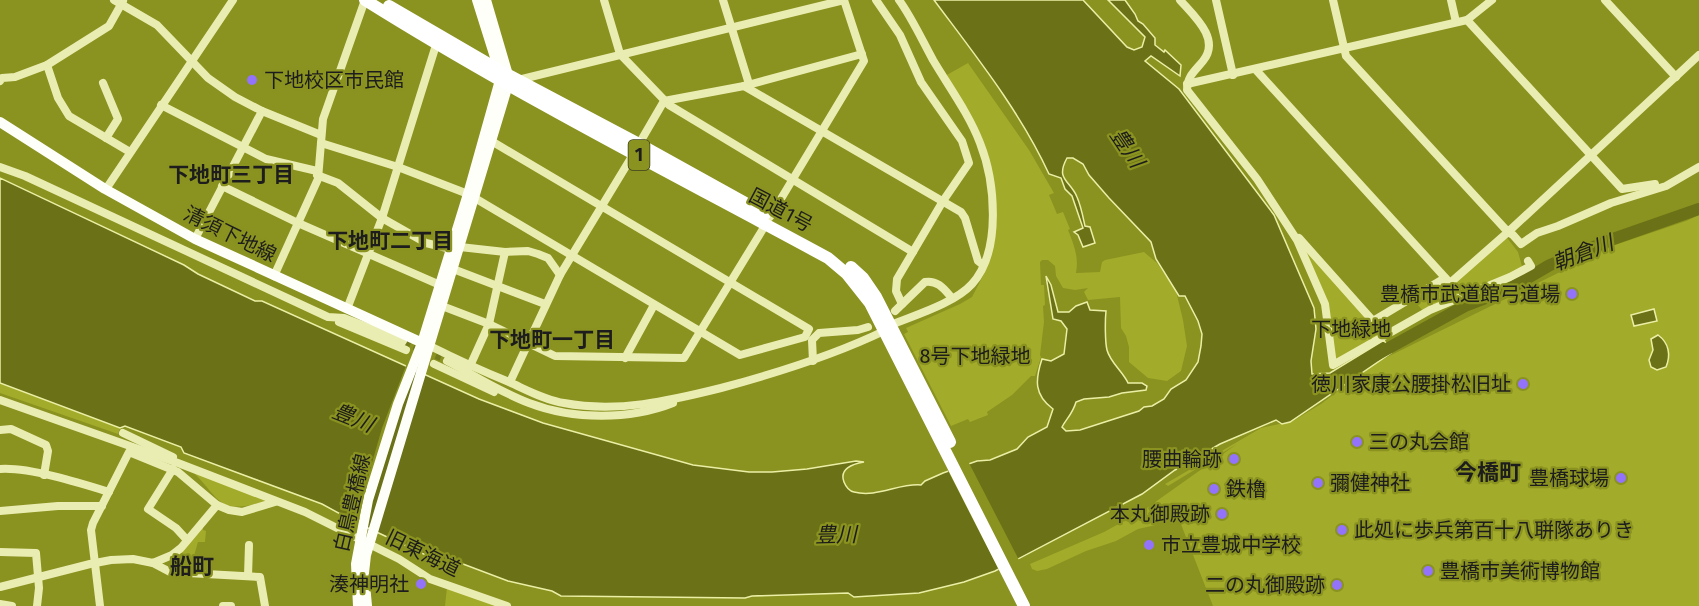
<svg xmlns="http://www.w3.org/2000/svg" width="1699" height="606" font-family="'Fira Sans','Noto Sans JP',sans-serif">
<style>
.green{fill:#a3ab2a}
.water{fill:#6a7116;stroke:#ebefa6;stroke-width:1.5}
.pier{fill:#8a9220}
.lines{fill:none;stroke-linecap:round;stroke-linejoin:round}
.river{stroke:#6a7116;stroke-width:12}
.minor-tunnel{stroke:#747b1f;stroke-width:8;stroke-dasharray:8 4;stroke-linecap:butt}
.minor{stroke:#eaedb2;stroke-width:8}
.major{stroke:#fefff9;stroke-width:10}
.highway{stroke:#fff;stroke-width:12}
.poi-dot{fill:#9273fa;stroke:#8a9220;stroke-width:2}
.labels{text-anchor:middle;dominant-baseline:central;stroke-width:4.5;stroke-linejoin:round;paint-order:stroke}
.shield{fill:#8a9220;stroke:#3e401e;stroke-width:1.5}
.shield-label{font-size:18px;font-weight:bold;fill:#1d1d1d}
.poi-label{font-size:20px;fill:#1d1d1d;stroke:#8a9220;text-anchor:start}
.street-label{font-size:20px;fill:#1d1d1d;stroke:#8a9220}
.park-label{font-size:20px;fill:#1d1d1b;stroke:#8a9220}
.water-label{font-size:21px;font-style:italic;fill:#1c1c1a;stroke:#8a9220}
.neighbourhood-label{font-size:21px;font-weight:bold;fill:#1d1d1d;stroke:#8a9220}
.quarter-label{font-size:22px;font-weight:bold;fill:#1d1d1d;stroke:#8a9220}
</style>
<rect width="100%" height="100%" fill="#8a9220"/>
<g class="green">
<path d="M968 63 1029 150 1054 193 1049 195 1057 214 1063 212 1070 229 1068 230C1074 245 1079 257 1076 273L1100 272 1102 262 1105 260 1144 252 1157 263 1176 291 1183 320 1187 346 1181 371 1167 381 1148 378 1129 362V347L1126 336 1121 328 1120 297 1088 300 1084 292 1088 288 1075 290 1063 288 1056 276 1055 266 1048 260H1042L1040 262 1041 285H1044L1045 305 1043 306 1044 322 1040 355 1041 357 1035 376H1031L1012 395 987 412 988 415 970 422 968 419 951 426 904 334 908 332 906 328 960 304 972 297 986 270 993 174 945 76Z"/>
<polygon points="1699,215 1699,606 1213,606 1175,509 1159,514 1156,525 1138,529 1116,541 1086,551 1047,569 1037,571 1032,569 1030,564 1104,532 1144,510 1237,444 1168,486 1165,484 1261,428 1293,421 1321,404 1375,363 1615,245 1686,221"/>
<polygon points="1505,235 1518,252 1522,266 1519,270 1425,313 1416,303 1419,294 1445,278 1450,283"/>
<polygon points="1297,240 1384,335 1333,365 1325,304"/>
<polygon points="0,383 120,428 118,434 0,393"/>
<path d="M193 472 265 500 264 502C217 514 223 502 193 472Z"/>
<polygon points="203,526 203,530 206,531 205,542 198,542 191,566 183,565 181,560 186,557 180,552"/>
<polygon points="447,587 499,606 445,606"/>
</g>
<g class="water">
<path d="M934 0H1083L1127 47 1134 50 1142 47 1145 37 1108 0H1125L1135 14 1138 21 1143 24 1155 38V45L1164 52 1165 50 1181 65 1180 76 1151 56 1145 61 1179 89 1274 215 1314 308 1316 329 1311 361 1312 374 1330 373 1384 340 1391 353 1290 422 1282 424 1276 420 1220 444 1175 470 1142 494 995 571 964 582 919 593 854 597 848 593 752 596 745 598 561 596 552 591 508 581 463 564 428 556 355 522 322 504 184 453 181 447 125 426 120 428 0 383V178L184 265 198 274 255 301H262L479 399 543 423 693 465 749 472H772L807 469 856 461 864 462C852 464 839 469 844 482 846 487 849 491 854 492 877 498 899 483 921 485L925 481 943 473 977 461 990 460 1017 449 1028 437 1047 427 1053 409C1034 395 1035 380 1042 359L1051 361 1064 354 1067 329 1061 321 1053 319 1046 276 1051 285 1058 312H1069L1076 306 1087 302 1090 310 1106 311C1105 320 1105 342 1107 350 1110 362 1123 372 1128 383H1142L1147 386 1146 390 1122 393 1109 397 1084 399 1076 402C1073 413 1067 418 1062 427L1066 431 1080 430 1139 411 1144 407 1152 406 1164 399 1171 389 1186 380 1198 362 1201 346 1202 334 1198 321 1185 296H1179L1156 259 1151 242 1109 198 1089 175 1083 164 1073 158H1067C1055 180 1070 180 1077 197 1081 206 1083 217 1085 226L1090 227 1095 243 1083 247 1078 235 1074 232 1083 228 1072 196 1065 189 1061 178 1049 174C1020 111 975 55 934 0Z"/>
<polygon points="1654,309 1657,321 1634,326 1631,315"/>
<path d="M1658 335C1669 343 1671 355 1666 367L1657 370 1651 367 1649 360 1653 350 1651 339Z"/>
</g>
<g class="pier">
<polygon points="407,363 417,368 401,408 372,503 366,531 356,526 361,501 382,428"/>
<polygon points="968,461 1020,562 1000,572 947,469"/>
</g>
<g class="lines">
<polyline class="river" points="1376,355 1465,306 1507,290 1550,265 1613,239 1699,209"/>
<polyline class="minor-tunnel" points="403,341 441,357"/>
<g class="minor">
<polyline points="114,0 157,25 208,78 235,97 262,111 321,135"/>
<polyline points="604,0 620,54 669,105 913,252"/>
<polyline points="723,0 749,84"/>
<polyline points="876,0 900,35 921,82 962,141 969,163 943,201 897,279 896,291 902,304"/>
<path d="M1180 0C1194 16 1221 39 1203 61 1195 71 1187 76 1187 90L1257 179 1297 240 1325 304 1333 365 1430 310 1510 277 1531 266 1528 261"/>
<polyline points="1216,0 1233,75"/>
<polyline points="1333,0 1346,56 1508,232 1699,55"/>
<polyline points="1451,0 1456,22"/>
<polyline points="1605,0 1676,77"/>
<polyline points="1467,20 1622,189 1655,184"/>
<polyline points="47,65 58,98 69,116 130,152"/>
<polyline points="1256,70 1450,283 1508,232 1513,235 1521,244 1537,233 1558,226 1611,203 1666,186 1699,167"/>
<polyline points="518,80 844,0"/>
<polyline points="0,81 2,78 15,77 47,65 109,26 123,1"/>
<polyline points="103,83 118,119 106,138"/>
<polyline points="1187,84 1467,20 1492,0"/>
<polyline points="744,86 961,212 965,218 978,261 983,265"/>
<polyline points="161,105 266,159 317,171"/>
<polyline points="321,143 398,167 468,194 740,355 805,337 809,329 493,142"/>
<polyline points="639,144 664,101 744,86 862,54"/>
<polyline points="0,167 25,176 328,317 344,318 403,341"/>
<polyline points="317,175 338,183 382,218 426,243 451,249"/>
<polyline points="222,186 298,223 440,285"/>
<polyline points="106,189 233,0"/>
<polyline points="770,217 864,61 844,0"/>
<polyline points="1299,238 1373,321"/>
<polyline points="195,239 262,111"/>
<polyline points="460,247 505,252 528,251 538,254 548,258 560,275"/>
<polyline points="453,269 545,304"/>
<polyline points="274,276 318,179 323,119 365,0"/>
<polyline points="442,306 489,324 555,356 684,358 766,224"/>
<polyline points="347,309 382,218 436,45"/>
<path d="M895 311 925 282C938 280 944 289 952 298"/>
<polyline points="339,322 406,350"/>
<path d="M891 325C915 315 955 303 972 284 1002 251 995 181 980 143 969 114 949 87 933 60 922 40 912 18 899 0"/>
<polyline points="1384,335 1373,321 1445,278"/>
<path d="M430 346C456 359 482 371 509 382 527 390 545 400 564 403 617 413 669 401 721 388 777 373 832 356 884 331"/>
<polyline points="625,358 654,305"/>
<path d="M447 361C474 375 500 392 529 403 573 420 630 420 673 403"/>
<polyline points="813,361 812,340 819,333 858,330 868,327"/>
<polyline points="434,364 494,392"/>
<polyline points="470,366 489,324 505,252"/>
<polyline points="510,382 560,275 634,153"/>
<polyline points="0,400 178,463 305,512 399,559 430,579 507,606"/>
<polyline points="0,430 11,429 46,445 48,451 44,475"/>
<polyline points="123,433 173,457"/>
<path d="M0 469C29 467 80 483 109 492"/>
<polyline points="173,469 148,509 176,528 187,540"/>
<polyline points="0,511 58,506 102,506"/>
<polyline points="0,552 36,553 39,588 37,606"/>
<polyline points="153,563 170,572 260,577 265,606"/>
<polyline points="248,576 249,545"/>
<polyline points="0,587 90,564 111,560 133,559 153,563 172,555 181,548 217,505"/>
<polyline points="0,604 12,606"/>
<polyline points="100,606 91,530 93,523 129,452 178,472 217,505 229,510 242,512 275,502"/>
<polyline points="223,606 231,606"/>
</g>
<g class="major">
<polyline points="0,122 105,189 195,239 427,345"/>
<polyline points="358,606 356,564 368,500 398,404 422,343 468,194 500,80 499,70 477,0"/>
<polyline points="367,606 364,573 366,555 508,85 508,75 486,0"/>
</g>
<g class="highway">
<path d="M365 0C515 94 673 174 828 258L847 274 870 303 1024 606"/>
<polyline points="389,6 499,70 639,144 765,214"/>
<polyline points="851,267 863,278 876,297 950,442"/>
</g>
</g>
<g class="poi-dot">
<circle cx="252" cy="80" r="6"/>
<circle cx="1572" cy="294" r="6"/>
<circle cx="1523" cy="384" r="6"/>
<circle cx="1357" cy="442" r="6"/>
<circle cx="1234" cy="459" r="6"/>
<circle cx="1621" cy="478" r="6"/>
<circle cx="1318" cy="483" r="6"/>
<circle cx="1214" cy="489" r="6"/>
<circle cx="1222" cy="514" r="6"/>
<circle cx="1342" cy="530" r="6"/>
<circle cx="1149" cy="545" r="6"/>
<circle cx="1428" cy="571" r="6"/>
<circle cx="421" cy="584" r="6"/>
<circle cx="1337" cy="585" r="6"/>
</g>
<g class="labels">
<rect class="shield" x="628.5" y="140" width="21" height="30" rx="4.5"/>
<g class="shield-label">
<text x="639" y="155">1</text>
</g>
<g class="poi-label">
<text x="264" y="80">下地校区市民館</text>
<text x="1560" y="294" text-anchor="end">豊橋市武道館弓道場</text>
<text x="1511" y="384" text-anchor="end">徳川家康公腰掛松旧址</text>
<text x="1369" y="442">三の丸会館</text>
<text x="1222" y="459" text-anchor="end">腰曲輪跡</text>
<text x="1609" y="478" text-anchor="end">豊橋球場</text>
<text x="1330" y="483">彌健神社</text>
<text x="1226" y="489">鉄櫓</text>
<text x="1210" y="514" text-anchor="end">本丸御殿跡</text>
<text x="1354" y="530">此処に歩兵第百十八聠隊ありき</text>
<text x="1161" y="545">市立豊城中学校</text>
<text x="1440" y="571">豊橋市美術博物館</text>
<text x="409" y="584" text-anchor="end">湊神明社</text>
<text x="1325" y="585" text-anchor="end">二の丸御殿跡</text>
</g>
<g class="street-label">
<text transform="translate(781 210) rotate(28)">国道1号</text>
<text transform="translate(230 234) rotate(26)">清須下地線</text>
<text transform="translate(352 503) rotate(-77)">白鳥豊橋線</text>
<text transform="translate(423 553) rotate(26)">旧東海道</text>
</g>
<g class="park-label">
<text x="1351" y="329">下地緑地</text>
<text x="975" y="356">8号下地緑地</text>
</g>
<g class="water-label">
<text transform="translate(1127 148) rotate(56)">豊川</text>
<text transform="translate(1583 253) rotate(-21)">朝倉川</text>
<text transform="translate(353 418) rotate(22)">豊川</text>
<text transform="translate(836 535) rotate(-1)">豊川</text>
</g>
<g class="neighbourhood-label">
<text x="231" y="175">下地町三丁目</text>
<text x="390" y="241">下地町二丁目</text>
<text x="552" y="340">下地町一丁目</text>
</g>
<g class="quarter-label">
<text x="1488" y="472">今橋町</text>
<text x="192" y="566">船町</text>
</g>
</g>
</svg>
